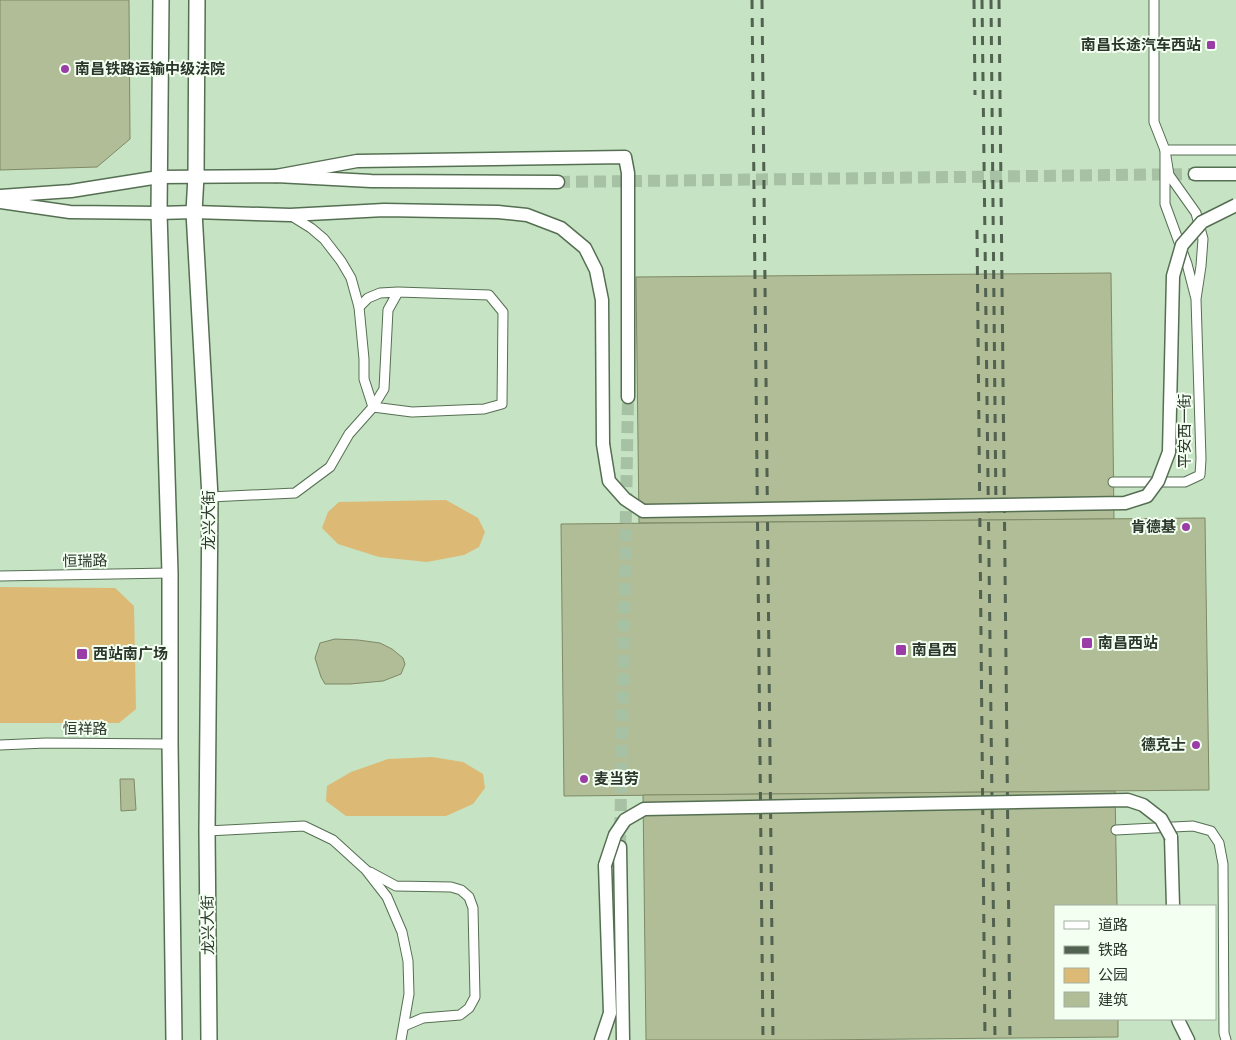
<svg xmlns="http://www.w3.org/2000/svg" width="1236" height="1040" font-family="Jost,'Noto Sans SC',sans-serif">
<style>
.green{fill:#ddb976}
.building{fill:#b0bd97;stroke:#7e8965}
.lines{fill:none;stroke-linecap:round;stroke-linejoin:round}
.secondary-tunnel{stroke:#a7c1a4;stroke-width:12;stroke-dasharray:12 6;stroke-linecap:butt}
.street-casing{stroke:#556f52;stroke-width:11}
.secondary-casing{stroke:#556f52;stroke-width:15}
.primary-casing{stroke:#556f52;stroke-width:18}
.street{stroke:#fff;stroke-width:9}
.secondary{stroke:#fff;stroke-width:12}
.primary{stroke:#fff;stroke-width:15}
.rail{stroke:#526250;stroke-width:3;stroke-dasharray:9 9;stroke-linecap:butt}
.secondary-bridge-casing{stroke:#556f52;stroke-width:15;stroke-linecap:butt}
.secondary-bridge{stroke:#fff;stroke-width:12}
.poi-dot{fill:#9a3da7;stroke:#f3fff1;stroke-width:2}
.labels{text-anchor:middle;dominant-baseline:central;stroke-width:4;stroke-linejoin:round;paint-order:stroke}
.poi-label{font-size:15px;font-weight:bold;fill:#2b372a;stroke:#f3fff1;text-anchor:start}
.street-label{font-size:15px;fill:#2b372a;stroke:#f3fff1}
</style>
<rect width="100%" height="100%" fill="#c6e3c3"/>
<g class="green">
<polygon points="446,500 478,518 485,532 479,547 464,555 427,562 379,557 338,544 322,528 328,512 339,502"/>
<polygon points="0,587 115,588 134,606 136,709 119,723 0,723"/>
<polygon points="432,757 463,762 483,774 485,788 473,804 446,816 346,816 326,801 327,786 351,772 388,759"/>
</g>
<g class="building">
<polygon points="0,0 129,0 130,139 97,167 0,170"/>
<polygon points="1111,273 1114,519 639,523 636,277"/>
<polygon points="1205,518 1209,790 564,796 561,524"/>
<polygon points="335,639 358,640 380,643 392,649 403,658 405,664 401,674 383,681 350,684 325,684 321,677 315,658 320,643"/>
<polygon points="120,779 134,779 136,810 121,811"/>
<polygon points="1115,791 1117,906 1055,906 1055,1019 1118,1019 1118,1037 809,1040 646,1040 643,795"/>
</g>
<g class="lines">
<g class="secondary-tunnel">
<polyline points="558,182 1195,174"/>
<polyline points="620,847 628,397"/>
</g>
<g class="street-casing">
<g id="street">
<polyline points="1154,0 1154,122 1165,150 1236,150"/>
<polyline points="359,307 368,298 380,293 398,292 489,295 503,312 502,404 484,409 412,412 373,407 384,389 388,310 398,292"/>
<polyline points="1113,482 1185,482 1200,475 1201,459 1196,299 1201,266 1203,239 1196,213 1169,175 1165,150 1165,204 1187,264 1196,299"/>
<polyline points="210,497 295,493 330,467 349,434 373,407 364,379 364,359 359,307 351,278 341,261 324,239 311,228 290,215"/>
<polyline points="0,576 170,573"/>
<polyline points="0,745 46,743 170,744"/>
<polyline points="1116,830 1193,826 1211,831 1219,843 1223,864 1224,1033 1226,1040"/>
<polyline points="207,831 304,826 333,840 366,870 387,897 402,932 408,961 409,994 401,1040"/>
<polyline points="370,872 396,886 451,887 461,890 469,897 473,908 475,997 469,1008 460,1015 423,1018 404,1026"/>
</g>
</g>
<g class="secondary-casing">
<g id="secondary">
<polyline points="1195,174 1236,174"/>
<polyline points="276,176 357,161 625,157 628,173 628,397"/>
<polyline points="0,196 71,191 159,177 276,176 371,181 558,182"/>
<polyline points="0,202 70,212 159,213 194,212 290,215 384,210 498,212 527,215 561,228 585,248 596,270 602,300 603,444"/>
<polyline points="1171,837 1173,906"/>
<polyline points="620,847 623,1040"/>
<polyline points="1178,1019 1179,1022 1188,1040"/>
<polyline points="601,1040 610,1013 605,865"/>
</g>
</g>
<g class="primary-casing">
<g id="primary">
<polyline points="161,0 159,213 170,573 170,744 174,1040"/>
<polyline points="197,0 196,176 194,212 210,497 207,831 209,1040"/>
</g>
</g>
<use href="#street" class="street"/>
<use href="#secondary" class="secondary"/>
<use href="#primary" class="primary"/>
<g class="rail">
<polyline points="752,0 763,1040"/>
<polyline points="762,0 773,1040"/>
<polyline points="974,0 975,95"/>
<polyline points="982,0 995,1040"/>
<polyline points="991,0 996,510"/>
<polyline points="999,0 1010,1040"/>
<polyline points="977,230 985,1040"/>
</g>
<g class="secondary-bridge-casing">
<g id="secondary-bridge">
<polyline points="603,444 609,481 625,499 643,511 1125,503 1147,496 1158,481 1169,452 1173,276 1182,245 1202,222 1236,205"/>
<polyline points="605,865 615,835 625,820 644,809 1128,800 1143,805 1161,819 1171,837"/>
</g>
</g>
<use href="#secondary-bridge" class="secondary-bridge"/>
</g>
<g class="poi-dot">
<rect x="1206" y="40" width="10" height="10" rx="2.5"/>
<circle cx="65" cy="69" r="5"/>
<circle cx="1186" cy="527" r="5"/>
<rect x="1081" y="637" width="12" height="12" rx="2.5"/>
<rect x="895" y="644" width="12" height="12" rx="2.5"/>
<rect x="76" y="648" width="12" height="12" rx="2.5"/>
<circle cx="1196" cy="745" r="5"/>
<circle cx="584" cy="779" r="5"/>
</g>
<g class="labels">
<g class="poi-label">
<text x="1201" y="45" text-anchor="end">南昌长途汽车西站</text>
<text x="75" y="69">南昌铁路运输中级法院</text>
<text x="1176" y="527" text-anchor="end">肯德基</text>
<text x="1098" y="643">南昌西站</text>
<text x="912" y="650">南昌西</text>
<text x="93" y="654">西站南广场</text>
<text x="1186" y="745" text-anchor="end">德克士</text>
<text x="594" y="779">麦当劳</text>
</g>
<g class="street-label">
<text transform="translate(1185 431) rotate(-90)">平安西一街</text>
<text transform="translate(209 520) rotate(-90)">龙兴大街</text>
<text transform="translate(85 561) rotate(-1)">恒瑞路</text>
<text x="85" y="729">恒祥路</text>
<text transform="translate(208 925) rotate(-91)">龙兴大街</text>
</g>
</g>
<rect x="1054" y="905" width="162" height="115" fill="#f3fff1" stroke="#a3afa1"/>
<rect x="1064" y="921" width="25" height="8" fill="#ffffff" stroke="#a3afa1"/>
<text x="1098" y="930" font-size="15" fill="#2b372a">道路</text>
<rect x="1064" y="946" width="25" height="8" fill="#526250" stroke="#a3afa1"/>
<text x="1098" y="955" font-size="15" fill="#2b372a">铁路</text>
<rect x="1064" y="968" width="25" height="15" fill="#ddb976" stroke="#a3afa1"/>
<text x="1098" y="980" font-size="15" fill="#2b372a">公园</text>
<rect x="1064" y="992" width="25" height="15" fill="#b0bd97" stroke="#a3afa1"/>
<text x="1098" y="1005" font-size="15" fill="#2b372a">建筑</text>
</svg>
